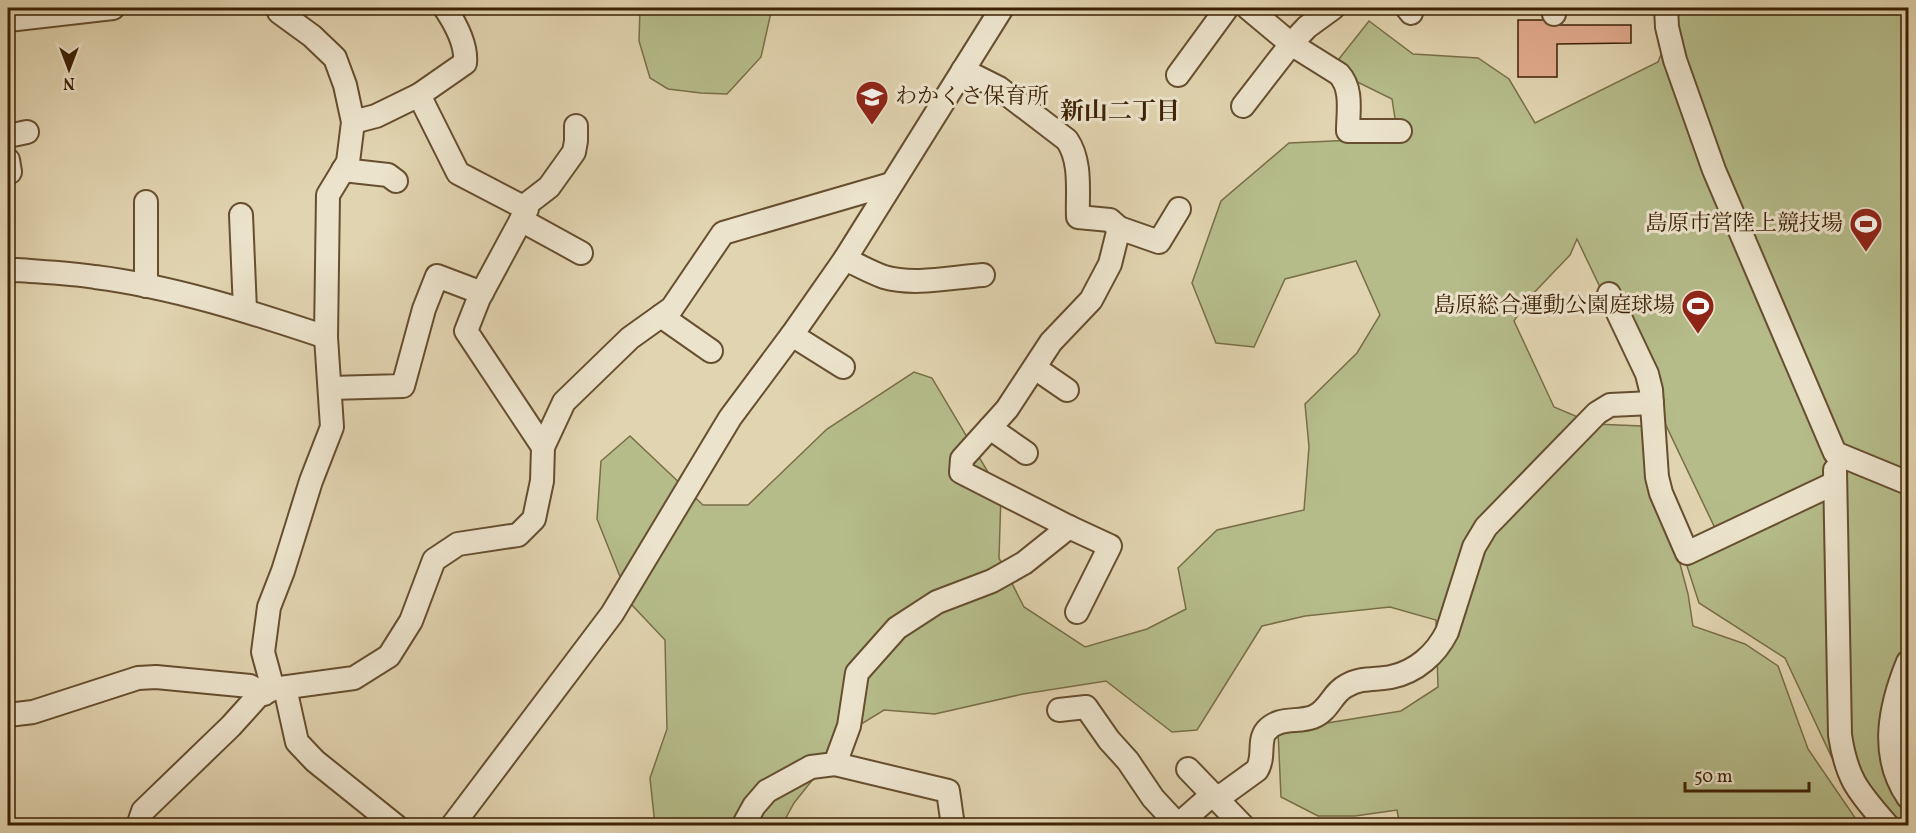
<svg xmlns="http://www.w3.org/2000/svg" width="1916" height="833" font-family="Vollkorn,'Noto Serif JP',serif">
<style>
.green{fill:#b5bc8a;stroke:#796e47;stroke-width:1.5}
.building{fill:#e2ab8e;stroke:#3d2104;stroke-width:1.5}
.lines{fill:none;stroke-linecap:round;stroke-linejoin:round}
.minor-casing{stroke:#664e2f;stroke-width:26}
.minor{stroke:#ece3cc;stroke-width:22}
.labels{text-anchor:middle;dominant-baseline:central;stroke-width:6;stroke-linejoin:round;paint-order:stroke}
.poi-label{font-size:22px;fill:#3d2104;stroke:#ece3cc;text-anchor:end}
.neighbourhood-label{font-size:24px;font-weight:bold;fill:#3d2104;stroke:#ece3cc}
</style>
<rect width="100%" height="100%" fill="#e1d4b0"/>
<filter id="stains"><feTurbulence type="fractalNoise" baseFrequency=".00333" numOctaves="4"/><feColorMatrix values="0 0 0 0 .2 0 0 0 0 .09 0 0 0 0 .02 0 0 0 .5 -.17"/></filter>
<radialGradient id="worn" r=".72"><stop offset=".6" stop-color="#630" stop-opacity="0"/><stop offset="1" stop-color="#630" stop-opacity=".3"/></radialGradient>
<g class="green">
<polygon points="640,8 772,8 761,57 727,94 701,93 668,89 650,78 639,41"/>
<polygon points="1672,8 1908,8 1908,825 1877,825 1849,794 1785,658 1699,603 1687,566 1724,547 1577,239 1570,255 1528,299 1514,321 1554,407 1594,424 1642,426 1658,461 1671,530 1688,594 1693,626 1745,644 1778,666 1808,749 1860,825 1400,826 1397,810 1355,816 1318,816 1281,797 1278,731 1401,711 1438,687 1436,620 1390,607 1305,616 1262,626 1197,730 1172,732 1106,681 1023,694 935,714 884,710 853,729 794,803 782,825 655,825 650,778 667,729 665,640 631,604 597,519 601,461 630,436 703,505 748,505 827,429 914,372 932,378 1001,494 999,558 1024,607 1085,647 1147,629 1186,609 1178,568 1217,530 1304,510 1309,447 1305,404 1357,353 1380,315 1356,261 1285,279 1254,347 1216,343 1192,283 1221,201 1289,143 1376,139 1396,125 1392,99 1331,69 1369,21 1413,54 1478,58 1509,79 1535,123 1658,62 1673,25"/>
</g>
<polygon class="building" points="1518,20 1557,20 1557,25 1631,25 1631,43 1557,44 1557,77 1518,77"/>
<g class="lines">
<g class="minor-casing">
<g id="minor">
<path d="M1248 8 1291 44 1339 74C1353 89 1348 112 1348 131H1400"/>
<polyline points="1407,8 1411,13"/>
<polyline points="1666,8 1667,27 1675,60 1714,170 1835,453 1908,483"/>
<polyline points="1554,14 1554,8"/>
<polyline points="8,20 113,8"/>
<path d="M963 70 999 88 1067 140C1082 162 1077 192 1078 217L1110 220 1119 228 1159 242 1179 209"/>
<polyline points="1178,75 1227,8"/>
<path d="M419 95 465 63C467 44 455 23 445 8"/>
<polyline points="1243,106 1291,44 1307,27 1333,8"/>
<polyline points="353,122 376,116 419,95 458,173 527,209 479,298 466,331 543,447"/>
<polyline points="8,136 27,132"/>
<polyline points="8,160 10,172"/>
<polyline points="343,170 388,175 396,181"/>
<polyline points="146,202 146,286"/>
<polyline points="523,207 549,187 574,152 576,141 576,126"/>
<polyline points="241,215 245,310"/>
<polyline points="521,220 581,253"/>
<path d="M845 259C858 265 870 272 884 277 915 286 952 277 983 275"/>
<path d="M8 271 17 270C43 272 69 273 95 277 174 287 251 312 326 337"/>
<polyline points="1609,294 1647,374 1651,390 1657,477 1661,493 1687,553 1835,483"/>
<polyline points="661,316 711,351"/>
<polyline points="792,335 843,367"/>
<polyline points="1035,368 1067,390"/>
<polyline points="330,388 403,386 424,309 437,276 482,293"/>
<polyline points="990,428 1026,453"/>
<path d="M1835 470 1840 735C1847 781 1859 792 1888 826"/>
<polyline points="1077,612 1110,546 1069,527 961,472 962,459 1007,409 1051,342 1091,300 1110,264 1119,228"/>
<path d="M1908 662C1890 706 1879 755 1908 797"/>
<polyline points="285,688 297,742 315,761 396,826"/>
<polyline points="273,689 263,652 269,607 283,571 311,481 332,427 326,337 328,195 348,162 353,122 345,85 335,58 312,36 279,12 278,8"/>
<polyline points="1059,710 1086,707 1109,740 1128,761 1153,798 1178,825 1213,794"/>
<polyline points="8,715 33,712 138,678 156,677 250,686 264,694"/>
<polyline points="835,764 948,791 953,826"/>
<polyline points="1188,769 1243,826"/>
<path d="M1217 799 1257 770C1265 757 1258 741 1266 731 1279 716 1297 723 1313 717 1329 711 1332 693 1346 686 1361 677 1376 680 1391 677 1416 672 1436 654 1447 632L1474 547 1486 527 1597 413 1610 405 1652 403"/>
<polyline points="138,826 143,811 231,726 258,696 273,689 354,678 389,656 411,621 434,560 458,544 518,535 534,519 542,481 543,447 564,402 630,338 672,308 723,233 891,184"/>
<polyline points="452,826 612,614 730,418 794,332 845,259 1002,8"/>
<polyline points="743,826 754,806 767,791 811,767 835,764 849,726 857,673 897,628 937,602 992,581 1024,563 1069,527"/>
</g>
</g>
<use href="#minor" class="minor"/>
</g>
<defs>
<g id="school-pin" transform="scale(1.725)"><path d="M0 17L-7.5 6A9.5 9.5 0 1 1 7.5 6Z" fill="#8f2418" stroke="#ece3cc"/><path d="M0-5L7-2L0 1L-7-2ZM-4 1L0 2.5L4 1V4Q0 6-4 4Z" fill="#fff"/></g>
<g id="stadium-pin" transform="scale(1.725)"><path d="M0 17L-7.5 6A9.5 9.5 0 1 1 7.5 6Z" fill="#8f2418" stroke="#ece3cc"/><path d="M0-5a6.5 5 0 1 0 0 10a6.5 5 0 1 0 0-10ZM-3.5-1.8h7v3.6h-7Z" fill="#fff"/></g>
</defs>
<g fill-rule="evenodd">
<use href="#school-pin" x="872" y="97"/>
<use href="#stadium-pin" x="1866" y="224"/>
<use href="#stadium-pin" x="1698" y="306"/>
</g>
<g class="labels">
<g class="poi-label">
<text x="895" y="97" text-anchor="start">わかくさ保育所</text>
<text x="1843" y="224">島原市営陸上競技場</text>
<text x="1675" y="306">島原総合運動公園庭球場</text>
</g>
<g class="neighbourhood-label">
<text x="1120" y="113">新山二丁目</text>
</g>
</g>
<rect width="1916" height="833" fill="none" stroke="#e1d4b0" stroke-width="30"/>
<rect x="9" y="9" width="1898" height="815" fill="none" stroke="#3d2104" stroke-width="3"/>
<rect x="15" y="15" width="1886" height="803" fill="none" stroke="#3d2104" stroke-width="1.5"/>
<g transform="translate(69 69) rotate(180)" stroke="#ece3cc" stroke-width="4.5" paint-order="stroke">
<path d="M0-4.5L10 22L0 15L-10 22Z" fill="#3d2104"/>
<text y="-9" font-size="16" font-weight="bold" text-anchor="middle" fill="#3d2104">N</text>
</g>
<path d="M1685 782v9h124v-9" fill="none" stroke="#3d2104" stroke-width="3"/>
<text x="1694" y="782" font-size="18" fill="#3d2104" stroke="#ece3cc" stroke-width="4.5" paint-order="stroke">50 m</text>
<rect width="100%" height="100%" filter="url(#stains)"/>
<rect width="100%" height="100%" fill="url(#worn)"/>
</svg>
